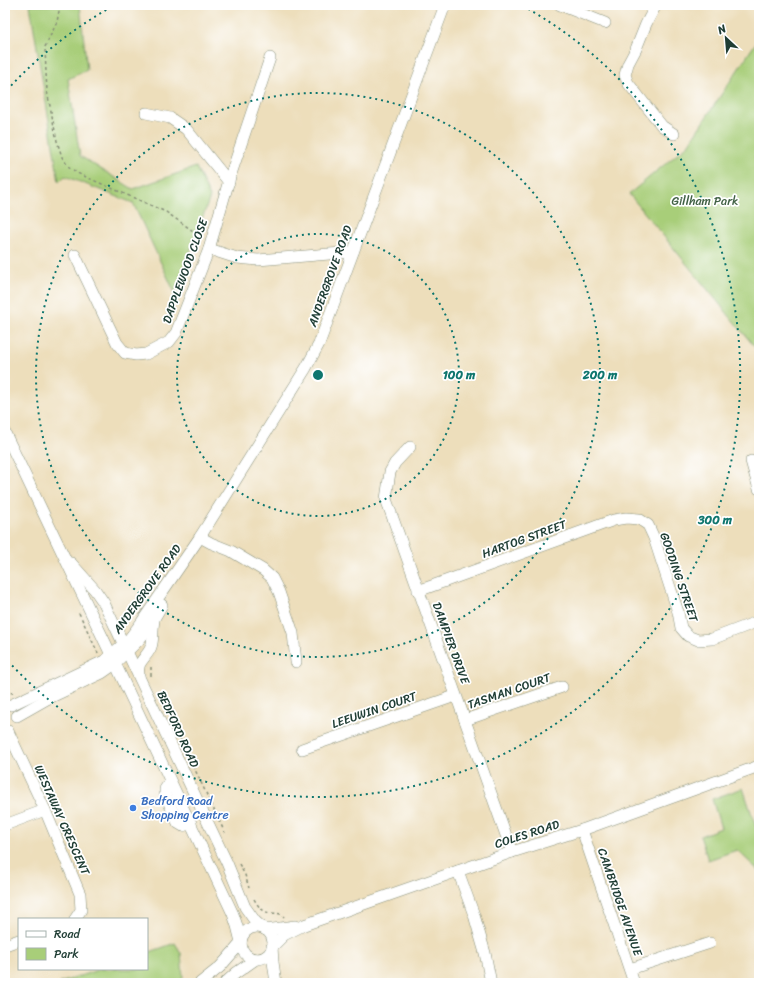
<svg xmlns="http://www.w3.org/2000/svg" width="764" height="988" font-family="Sriracha,sans-serif">
<style>
.green{fill:#a8ce79;stroke:#648656}
.lines{fill:none;stroke-linecap:round;stroke-linejoin:round}
.minor-casing{stroke:#868e78;stroke-width:12}
.path{stroke:#868e78;stroke-width:1.5;stroke-dasharray:3 3;stroke-linecap:butt}
.minor{stroke:#fff;stroke-width:11}
.ring{fill:none;stroke:#0f766e;stroke-width:2;stroke-dasharray:2 4}
.shop-dot{fill:#3f7fe0;stroke:#fff;stroke-width:1.5}
.labels{text-anchor:middle;dominant-baseline:central;stroke-width:3.5;stroke-linejoin:round;paint-order:stroke}
.park-label{font-size:12px;fill:#416145;stroke:#fff}
.street-label{font-size:12px;fill:#1f3d34;stroke:#fff}
.shop-label{font-size:12px;fill:#366cbe;stroke:#fff;text-anchor:start}
.centre{fill:#0f766e;stroke:#fff;stroke-width:2}
.ring-label{font-size:12px;text-anchor:middle;font-weight:bold;fill:#0f766e;stroke:#fff;stroke-width:3.5;stroke-linejoin:round;paint-order:stroke}
</style>
<rect width="100%" height="100%" fill="#fff"/>
<filter id="ink" filterUnits="userSpaceOnUse"><feTurbulence type="fractalNoise" baseFrequency=".025" numOctaves="2"/><feDisplacementMap in="SourceGraphic" scale="8" xChannelSelector="R" yChannelSelector="G"/><feConvolveMatrix kernelMatrix="1 2 1 2 8 2 1 2 1" color-interpolation-filters="sRGB"/></filter>
<filter id="wash" filterUnits="userSpaceOnUse"><feTurbulence type="fractalNoise" baseFrequency=".012" numOctaves="4" result="noise"/><feDisplacementMap in="SourceGraphic" scale="16" xChannelSelector="R" yChannelSelector="G"/><feGaussianBlur stdDeviation="0.9" result="paint"/><feColorMatrix in="noise" values="0 0 0 0 0 0 0 0 0 0 0 0 0 0 0 0 0 1.4 0 .05"/><feComposite in="paint" operator="in"/></filter>
<g filter="url(#wash)">
<rect width="100%" height="100%" fill="#eddebb"/>
<g class="green">
<polygon points="30,5 80,5 87,70 68,79 80,156 133,189 196,167 210,197 175,293 133,203 65,176 59,182"/>
<polygon points="759,38 759,352 629,194 687,146"/>
<polygon points="743,788 759,836 759,871 737,850 708,860 700,836 721,828 712,799"/>
<polygon points="175,943 181,953 183,977 178,983 60,983 100,969 147,969 147,953"/>
</g>
</g>
<g filter="url(#ink)">
<g class="lines">
<g class="minor-casing">
<g id="minor">
<polyline points="560,5 605,23"/>
<polyline points="656,5 646,24 636,49 628,64 625,75 628,83 662,126 674,134"/>
<polyline points="146,113 170,118 186,129 229,182"/>
<polyline points="209,249 237,258 258,260 353,252"/>
<polyline points="75,255 117,343 125,353 136,355 146,354 169,342 176,333 209,249 230,177 270,58"/>
<path d="M5 433C82 593 158 753 233 914L237 926 241 942"/>
<polyline points="410,447 395,463 390,472 386,499 512,852"/>
<polyline points="751,461 759,489"/>
<polyline points="200,537 211,543 231,551 263,570 272,578 279,592 293,633 296,662"/>
<polyline points="71,563 95,590 104,603 227,863 245,907 255,921 264,929"/>
<polyline points="418,591 614,520 626,518 639,519 648,525 654,538 678,612 681,628 688,636 698,640 712,639 759,621"/>
<path d="M139 675C136 661 147 658 151 647 154 639 152 629 154 621"/>
<polyline points="11,705 104,661 111,655 129,639 141,623 200,537 306,368 319,344 445,5"/>
<polyline points="17,716 47,699 102,673 112,666 138,641 148,629 162,605"/>
<polyline points="465,720 562,687"/>
<polyline points="8,731 45,810 80,894 81,910 75,919"/>
<polyline points="302,749 455,696"/>
<polyline points="170,782 165,789 165,794 178,823 183,826 191,823"/>
<polyline points="5,825 45,810"/>
<polyline points="582,830 634,983"/>
<polyline points="458,871 474,915 485,953 491,983"/>
<circle cx="257" cy="943" r="16"/>
<polyline points="266,930 295,926"/>
<polyline points="5,945 19,940"/>
<polyline points="272,947 284,935 304,925 512,852 582,830 759,766"/>
<polyline points="272,947 273,962 276,983"/>
<polyline points="630,969 710,943"/>
<polyline points="200,983 220,967 241,943"/>
<polyline points="225,983 236,973 256,959"/>
</g>
</g>
<g class="path">
<polyline points="58,5 59,11 57,22 45,47 46,73 47,91 57,141 62,157 68,166 77,173 166,212 196,233"/>
<polyline points="79,613 98,653"/>
<polyline points="151,676 151,666"/>
<polyline points="5,691 13,693"/>
<polyline points="170,717 225,833"/>
<polyline points="239,864 245,875 249,888"/>
<path d="M254 899C258 906 263 913 272 913 277 914 280 912 284 917"/>
</g>
<use href="#minor" class="minor"/>
</g>
</g>
<g class="ring">
<circle cx="318" cy="375" r="141"/>
<circle cx="318" cy="375" r="282"/>
<path d="M7 90A422 422 0 0 1 113 6M523 6A422 422 0 1 1 7 660"/>
</g>
<circle class="shop-dot" cx="133" cy="808" r="4"/>
<g class="labels">
<g class="park-label">
<text x="705" y="201">Gillham Park</text>
</g>
<g class="street-label">
<text transform="translate(185 271) rotate(-70)">DAPPLEWOOD CLOSE</text>
<text transform="translate(330 276) rotate(-70)">ANDERGROVE ROAD</text>
<text transform="translate(524 539) rotate(-20)">HARTOG STREET</text>
<text transform="translate(679 577) rotate(71)">GOODING STREET</text>
<text transform="translate(147 589) rotate(-54)">ANDERGROVE ROAD</text>
<text transform="translate(451 643) rotate(70)">DAMPIER DRIVE</text>
<text transform="translate(509 691) rotate(-19)">TASMAN COURT</text>
<text transform="translate(374 710) rotate(-19)">LEEUWIN COURT</text>
<text transform="translate(178 729) rotate(65)">BEDFORD ROAD</text>
<text transform="translate(62 820) rotate(66)">WESTAWAY CRESCENT</text>
<text transform="translate(527 834) rotate(-18)">COLES ROAD</text>
<text transform="translate(620 902) rotate(71)">CAMBRIDGE AVENUE</text>
</g>
<g class="shop-label">
<text x="141" y="801">Bedford Road<tspan x="141" dy="14">Shopping Centre</tspan></text>
</g>
</g>
<circle cx="318" cy="375" r="6" class="centre"/>
<g class="ring-label">
<text x="459" y="379">100 m</text>
<text x="600" y="379">200 m</text>
<text x="715" y="524">300 m</text>
</g>
<rect width="764" height="988" fill="none" stroke="#fff" stroke-width="20"/>
<rect x="18" y="918" width="130" height="52" fill="#ffffff" stroke="#a5b1ae"/>
<rect x="26" y="931" width="20" height="6" fill="#ffffff" stroke="#a5b1ae"/>
<text x="54" y="938" font-size="12" fill="#1f3d34">Road</text>
<rect x="26" y="948" width="20" height="12" fill="#a8ce79" stroke="#a5b1ae"/>
<text x="54" y="958" font-size="12" fill="#1f3d34">Park</text>
<g transform="translate(726 38) rotate(334)" stroke="#ffffff" stroke-width="3" paint-order="stroke">
<path d="M0-3L7 15L0 10L-7 15Z" fill="#1f3d34"/>
<text y="-6" font-size="11" font-weight="bold" text-anchor="middle" fill="#1f3d34">N</text>
</g>
</svg>
